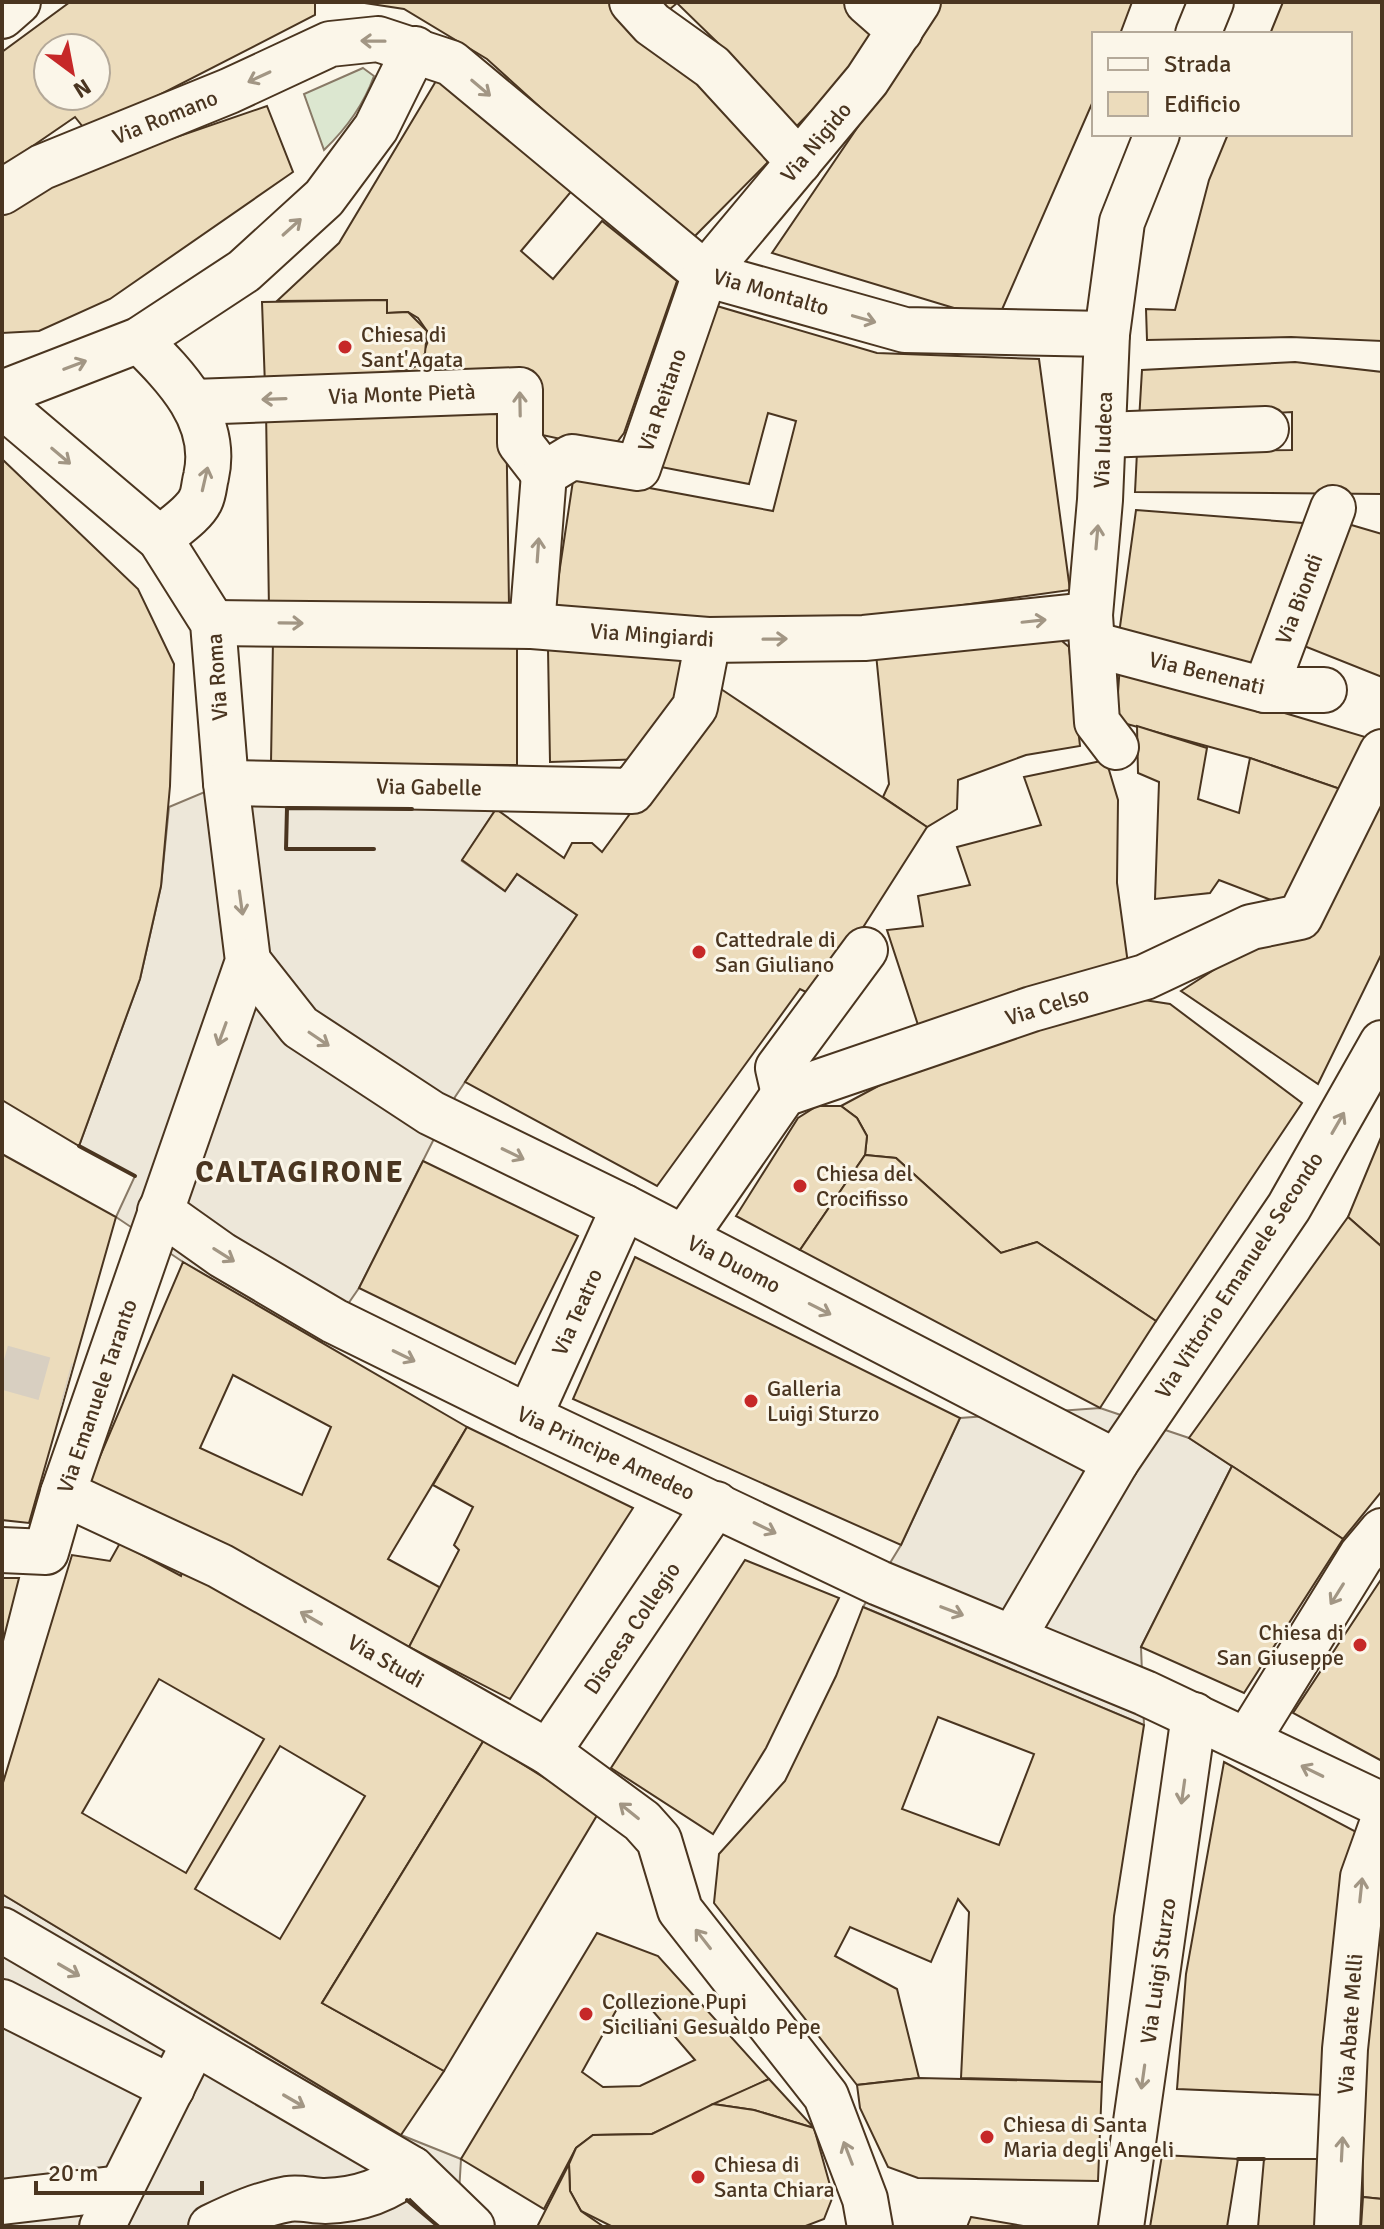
<svg xmlns="http://www.w3.org/2000/svg" width="1384" height="2229" font-family="Signika,sans-serif">
<style>
.green{fill:#dce7d0;stroke:#887966;stroke-width:2}
.parking{fill:#ede7d9;stroke:#887966;stroke-width:2}
.building{fill:#ecdcbc;stroke:#4a3520;stroke-width:2;fill-rule:evenodd}
.lines{fill:none;stroke-linecap:round;stroke-linejoin:round}
.minor-tunnel{stroke:#d8cfc1;stroke-width:44;stroke-dasharray:44 22;stroke-linecap:butt}
.minor-casing{stroke:#4a3520;stroke-width:48}
.minor{stroke:#fbf6e9;stroke-width:44}
.wall{stroke:#4a3520;stroke-width:4}
.oneway{stroke:#a29684}
.poi-dot{fill:#c62828;stroke:#fbf6e9;stroke-width:3}
.labels{text-anchor:middle;dominant-baseline:central;stroke-width:6;stroke-linejoin:round;paint-order:stroke}
.street-label{font-size:22px;fill:#4a3520;stroke:#fbf6e9}
.poi-label{font-size:22px;fill:#4a3520;stroke:#fbf6e9;text-anchor:start}
.district-label{font-size:30px;font-weight:bold;letter-spacing:2px;fill:#4a3520;stroke:#fbf6e9}
</style>
<rect width="100%" height="100%" fill="#fbf6e9"/>
<path class="green" d="M363 68 374 76C364 104 346 129 324 150L304 94Z"/>
<g class="parking">
<polygon points="226,783 287,808 496,809 462,861 505,891 517,874 577,915 455,1097 359,1288 321,1343 183,1262 116,1217 135,1176 79,1146 140,979 161,886 169,807"/>
<polygon points="1100,1408 1189,1438 1232,1466 1141,1647 1144,1725 863,1607 901,1545 960,1418"/>
<polygon points="2,1894 401,2135 461,2159 457,2227 2,2227"/>
</g>
<g class="building">
<path d="M70 2H315V15L87 132 75 117 2 167V52ZM48 48H96V96H48Z"/>
<polygon points="358,2 616,2 773,157 689,242 487,59 404,9"/>
<polygon points="648,2 851,2 883,37 791,132 719,44 677,3 662,16"/>
<polygon points="936,2 1132,2 1120,34 1094,34 1094,99 997,321 772,253 870,109"/>
<polygon points="1283,2 1382,2 1382,341 1291,337 1147,340 1146,309 1175,310 1209,180 1228,134 1350,134 1350,34 1270,34"/>
<polygon points="439,76 575,187 521,251 553,279 602,221 677,281 624,433 611,450 533,433 537,380 389,381 389,372 409,370 419,364 428,341 427,331 418,318 408,312 387,313 387,300 277,301 339,243"/>
<polygon points="267,106 293,172 110,299 39,331 2,333 2,215 63,176"/>
<polygon points="387,300 387,313 408,312 427,331 425,353 419,364 409,370 389,372 389,381 265,386 262,302"/>
<polygon points="710,304 877,353 1039,359 1070,590 842,622 553,614 574,474 773,511 796,421 768,413 749,484 656,466"/>
<polygon points="1295,362 1382,372 1382,494 1135,492 1137,452 1292,450 1292,412 1139,421 1142,370"/>
<polygon points="506,405 509,605 269,610 266,409"/>
<polygon points="2,459 138,589 174,664 170,786 161,886 140,979 79,1146 2,1100"/>
<polygon points="1136,510 1316,524 1262,677 1118,641"/>
<polygon points="1348,524 1382,534 1382,677 1289,640"/>
<polygon points="1055,635 1069,647 1080,746 1026,755 958,780 957,809 927,827 883,797 889,784 876,654"/>
<polygon points="273,639 517,640 517,765 271,763"/>
<polygon points="548,649 690,657 681,709 648,759 550,762"/>
<polygon points="1120,664 1372,739 1346,791 1250,758 1116,721"/>
<polygon points="721,689 927,827 818,998 800,989 657,1186 465,1082 577,915 517,874 505,891 462,860 496,809 564,858 572,843 592,843 602,852"/>
<polygon points="1137,726 1207,748 1198,799 1239,813 1250,758 1346,791 1289,907 1219,880 1210,893 1155,899 1159,782 1138,773"/>
<polygon points="1106,760 1118,800 1117,883 1129,971 919,1028 887,930 923,926 918,896 970,885 957,847 1041,825 1024,777"/>
<polygon points="1382,791 1382,953 1318,1084 1181,991 1265,937"/>
<polygon points="1131,998 1170,1004 1302,1103 1156,1321 1037,1242 1001,1253 896,1158 865,1155 867,1136 857,1118 841,1106 910,1069"/>
<polygon points="817,1106 841,1106 857,1118 867,1136 865,1155 800,1250 736,1216 798,1118"/>
<polygon points="1382,1135 1382,1247 1348,1217"/>
<polygon points="2,1154 116,1217 29,1523 2,1520"/>
<polygon points="865,1155 896,1158 1001,1253 1037,1242 1156,1321 1100,1408 800,1250"/>
<polygon points="423,1161 578,1236 515,1364 359,1288"/>
<polygon points="1348,1217 1382,1247 1382,1491 1343,1539 1189,1438"/>
<polygon points="635,1257 960,1418 901,1545 573,1399"/>
<path d="M183 1262 467 1427 388 1559 441 1588 409 1647 89 1482ZM233 1375 331 1427 302 1495 200 1448Z"/>
<polygon points="467,1427 633,1508 510,1699 409,1647 459,1550 454,1545 473,1507 433,1485"/>
<polygon points="1232,1466 1343,1539 1244,1693 1141,1647"/>
<path d="M120 1543 181 1576 183 1568 484 1740 322 2003 444 2071 401 2135 2 1894V1786L72 1555 110 1561ZM159 1679 264 1739 186 1873 82 1813ZM280 1746 365 1796 280 1939 195 1889Z"/>
<polygon points="745,1560 839,1598 766,1748 713,1834 611,1768"/>
<polygon points="2,1578 19,1578 2,1645"/>
<polygon points="1382,1578 1382,1761 1293,1713"/>
<path d="M863 1607 1144 1725 1114 1916 1102 2082 961 2078 969 1912 958 1899 931 1962 850 1927 835 1956 897 1989 919 2078 857 2085 714 1903 719 1854 785 1781 836 1676ZM938 1717 1034 1754 999 1845 902 1809Z"/>
<polygon points="484,1740 599,1812 444,2071 322,2003"/>
<polygon points="1224,1762 1362,1835 1324,2095 1177,2089 1186,1974"/>
<polygon points="1382,1888 1382,2199 1363,2197 1361,2039"/>
<path d="M597 1933 658 1956 769 2079 652 2134 593 2135 576 2148 544 2209 461 2159ZM623 1998 646 2003 695 2060 640 2086 603 2087 582 2072Z"/>
<polygon points="919,2078 1102,2082 1098,2181 918,2178 888,2167 860,2108 857,2085"/>
<polygon points="769,2079 814,2128 754,2110 713,2104"/>
<polygon points="713,2104 754,2110 814,2128 833,2196 824,2219 803,2227 613,2227 581,2211 570,2191 569,2164 576,2148 593,2135 652,2134"/>
<polygon points="1162,2155 1238,2159 1227,2227 1150,2227"/>
<polygon points="1264,2159 1325,2159 1320,2227 1258,2227"/>
<polygon points="569,2164 570,2191 581,2211 604,2227 537,2227"/>
<polygon points="1363,2197 1382,2199 1382,2227 1361,2227"/>
<polygon points="971,2217 1029,2227 967,2227"/>
</g>
<g class="lines">
<polyline class="minor-tunnel" points="2,1367 67,1385"/>
<g class="minor-casing">
<g id="minor">
<polyline points="632,2 652,24 712,67 799,162"/>
<polyline points="867,2 900,31"/>
<polyline points="2,16 18,2"/>
<polyline points="1198,34 1211,2"/>
<polyline points="2,192 42,167 229,91 330,44 378,39 451,63 705,274 905,330 1107,334"/>
<path d="M139 340C176 377 219 420 206 477 204 484 204 494 200 501 193 515 172 528 160 539"/>
<polyline points="2,393 139,340 244,271 324,198 376,128 415,49"/>
<polyline points="193,402 520,390 520,443 544,474"/>
<polyline points="2,405 160,539 213,623 226,783 248,961 63,1493 46,1552 2,1550"/>
<polyline points="1103,435 1266,429"/>
<polyline points="544,474 572,457 638,468 705,274 867,80 918,2"/>
<polyline points="213,623 532,626 708,640 864,638 1090,615"/>
<polyline points="532,626 544,474"/>
<polyline points="1092,644 1265,690 1324,690"/>
<polyline points="1265,690 1333,508"/>
<polyline points="1116,747 1097,722 1090,615 1100,500 1107,334 1122,222 1157,134"/>
<polyline points="226,783 632,791 695,707 708,640"/>
<polyline points="248,961 300,1027 431,1113 624,1207 1116,1462 1289,1207 1382,1043"/>
<polyline points="784,1094 778,1068 865,950"/>
<polyline points="160,1211 222,1255 334,1321 529,1417 879,1583 1145,1693 1382,1805"/>
<polyline points="684,1238 784,1094 1032,1009 1145,977 1251,927 1300,917 1382,752"/>
<polyline points="529,1417 624,1207"/>
<polyline points="63,1493 220,1566 548,1752 642,1821 659,1840 680,1910 826,2096 865,2199 870,2227"/>
<polyline points="1014,1636 1116,1462"/>
<polyline points="1248,1739 1361,1556 1382,1531"/>
<polyline points="548,1752 716,1504"/>
<polyline points="2,1930 412,2169 472,2227"/>
<polyline points="2,2002 172,2088"/>
<polyline points="2,2202 121,2188"/>
<polyline points="102,2227 194,2043"/>
<path d="M211 2227C236 2215 260 2204 288 2199 300 2197 313 2201 325 2201 358 2200 387 2191 412 2169"/>
<polyline points="1121,2227 1194,1715"/>
<polyline points="1337,2227 1345,2049 1363,1877 1382,1824"/>
</g>
</g>
<use href="#minor" class="minor"/>
<g class="wall">
<polyline points="374,849 286,849 287,808 412,809"/>
<polyline points="79,1146 135,1176"/>
<polyline points="1238,2159 1264,2159"/>
<polyline points="407,2200 439,2227"/>
</g>
</g>
<defs><path id="oneway-shaft" d="M-6 0H5M1.5-3L5.5 0L1.5 3" fill="none" stroke-width="1.6" stroke-linecap="round" stroke-linejoin="round" transform="scale(2)"/></defs>
<g class="oneway">
<use href="#oneway-shaft" transform="translate(373 41) rotate(-179)"/>
<use href="#oneway-shaft" transform="translate(259 77) rotate(155)"/>
<use href="#oneway-shaft" transform="translate(481 88) rotate(40)"/>
<use href="#oneway-shaft" transform="translate(292 227) rotate(-42)"/>
<use href="#oneway-shaft" transform="translate(864 319) rotate(16)"/>
<use href="#oneway-shaft" transform="translate(75 365) rotate(-21)"/>
<use href="#oneway-shaft" transform="translate(274 399) rotate(178)"/>
<use href="#oneway-shaft" transform="translate(520 404) rotate(-91)"/>
<use href="#oneway-shaft" transform="translate(61 456) rotate(40)"/>
<use href="#oneway-shaft" transform="translate(205 479) rotate(-77)"/>
<use href="#oneway-shaft" transform="translate(1097 537) rotate(-85)"/>
<use href="#oneway-shaft" transform="translate(538 550) rotate(-86)"/>
<use href="#oneway-shaft" transform="translate(1034 621) rotate(-6)"/>
<use href="#oneway-shaft" transform="translate(291 623) rotate(1)"/>
<use href="#oneway-shaft" transform="translate(775 639) rotate(-1)"/>
<use href="#oneway-shaft" transform="translate(241 903) rotate(82)"/>
<use href="#oneway-shaft" transform="translate(222 1034) rotate(110)"/>
<use href="#oneway-shaft" transform="translate(319 1039) rotate(34)"/>
<use href="#oneway-shaft" transform="translate(1338 1123) rotate(-60)"/>
<use href="#oneway-shaft" transform="translate(513 1154) rotate(26)"/>
<use href="#oneway-shaft" transform="translate(224 1255) rotate(32)"/>
<use href="#oneway-shaft" transform="translate(820 1309) rotate(27)"/>
<use href="#oneway-shaft" transform="translate(404 1356) rotate(26)"/>
<use href="#oneway-shaft" transform="translate(765 1528) rotate(26)"/>
<use href="#oneway-shaft" transform="translate(1337 1594) rotate(122)"/>
<use href="#oneway-shaft" transform="translate(952 1611) rotate(21)"/>
<use href="#oneway-shaft" transform="translate(311 1618) rotate(-150)"/>
<use href="#oneway-shaft" transform="translate(1312 1771) rotate(-154)"/>
<use href="#oneway-shaft" transform="translate(1183 1792) rotate(98)"/>
<use href="#oneway-shaft" transform="translate(629 1811) rotate(-141)"/>
<use href="#oneway-shaft" transform="translate(1361 1890) rotate(-84)"/>
<use href="#oneway-shaft" transform="translate(703 1939) rotate(-128)"/>
<use href="#oneway-shaft" transform="translate(69 1970) rotate(30)"/>
<use href="#oneway-shaft" transform="translate(1143 2077) rotate(98)"/>
<use href="#oneway-shaft" transform="translate(294 2101) rotate(30)"/>
<use href="#oneway-shaft" transform="translate(1342 2149) rotate(-87)"/>
<use href="#oneway-shaft" transform="translate(848 2153) rotate(-111)"/>
</g>
<g class="poi-dot">
<circle cx="345" cy="347" r="8"/>
<circle cx="699" cy="952" r="8"/>
<circle cx="800" cy="1186" r="8"/>
<circle cx="751" cy="1401" r="8"/>
<circle cx="1360" cy="1645" r="8"/>
<circle cx="586" cy="2014" r="8"/>
<circle cx="987" cy="2137" r="8"/>
<circle cx="698" cy="2177" r="8"/>
</g>
<g class="labels">
<g class="street-label">
<text transform="translate(165 117) rotate(-22)">Via Romano</text>
<text transform="translate(816 142) rotate(-50)">Via Nigido</text>
<text transform="translate(771 292) rotate(16)">Via Montalto</text>
<text transform="translate(402 394) rotate(-2)">Via Monte Pietà</text>
<text transform="translate(662 400) rotate(-71)">Via Reitano</text>
<text transform="translate(1103 440) rotate(-88)">Via Iudeca</text>
<text transform="translate(1299 599) rotate(-69)">Via Biondi</text>
<text transform="translate(652 635) rotate(4)">Via Mingiardi</text>
<text transform="translate(1207 673) rotate(14)">Via Benenati</text>
<text transform="translate(217 677) rotate(-94)">Via Roma</text>
<text transform="translate(429 787) rotate(1)">Via Gabelle</text>
<text transform="translate(1047 1006) rotate(-17)">Via Celso</text>
<text transform="translate(734 1264) rotate(27)">Via Duomo</text>
<text transform="translate(1239 1275) rotate(-57)">Via Vittorio Emanuele Secondo</text>
<text transform="translate(577 1312) rotate(-66)">Via Teatro</text>
<text transform="translate(97 1396) rotate(-71)">Via Emanuele Taranto</text>
<text transform="translate(606 1453) rotate(25)">Via Principe Amedeo</text>
<text transform="translate(632 1628) rotate(-56)">Discesa Collegio</text>
<text transform="translate(386 1661) rotate(30)">Via Studi</text>
<text transform="translate(1158 1971) rotate(-82)">Via Luigi Sturzo</text>
<text transform="translate(1350 2024) rotate(-86)">Via Abate Melli</text>
</g>
<g class="poi-label">
<text x="361" y="334">Chiesa di<tspan x="361" dy="25">Sant'Agata</tspan></text>
<text x="715" y="939">Cattedrale di<tspan x="715" dy="25">San Giuliano</tspan></text>
<text x="816" y="1173">Chiesa del<tspan x="816" dy="25">Crocifisso</tspan></text>
<text x="767" y="1388">Galleria<tspan x="767" dy="25">Luigi Sturzo</tspan></text>
<text x="1344" y="1632" text-anchor="end">Chiesa di<tspan x="1344" dy="25">San Giuseppe</tspan></text>
<text x="602" y="2001">Collezione Pupi<tspan x="602" dy="25">Siciliani Gesualdo Pepe</tspan></text>
<text x="1003" y="2124">Chiesa di Santa<tspan x="1003" dy="25">Maria degli Angeli</tspan></text>
<text x="714" y="2164">Chiesa di<tspan x="714" dy="25">Santa Chiara</tspan></text>
</g>
<g class="district-label">
<text x="300" y="1172">CALTAGIRONE</text>
</g>
</g>
<rect width="1384" height="2229" fill="none" stroke="#4a3520" stroke-width="8"/>
<rect x="1092" y="32" width="260" height="104" fill="#fbf6e9" stroke="#b4a999" stroke-width="2"/>
<rect x="1108" y="58" width="40" height="12" fill="#fbf6e9" stroke="#b4a999" stroke-width="2"/>
<text x="1164" y="72" font-size="24" fill="#4a3520">Strada</text>
<rect x="1108" y="92" width="40" height="24" fill="#ecdcbc" stroke="#b4a999" stroke-width="2"/>
<text x="1164" y="112" font-size="24" fill="#4a3520">Edificio</text>
<g transform="translate(72 72) rotate(148)"><circle r="38" fill="#fbf6e9" stroke="#b4a999" stroke-width="2"/>
<path d="M0-6L14 30L0 20L-14 30Z" fill="#c62828"/>
<text y="-12" font-size="22" font-weight="bold" text-anchor="middle" fill="#4a3520">N</text>
</g>
<path d="M36 2181v12h166v-12" fill="none" stroke="#4a3520" stroke-width="4"/>
<text x="48" y="2181" font-size="24" fill="#4a3520" stroke="#fbf6e9" stroke-width="6" paint-order="stroke">20 m</text>
</svg>
